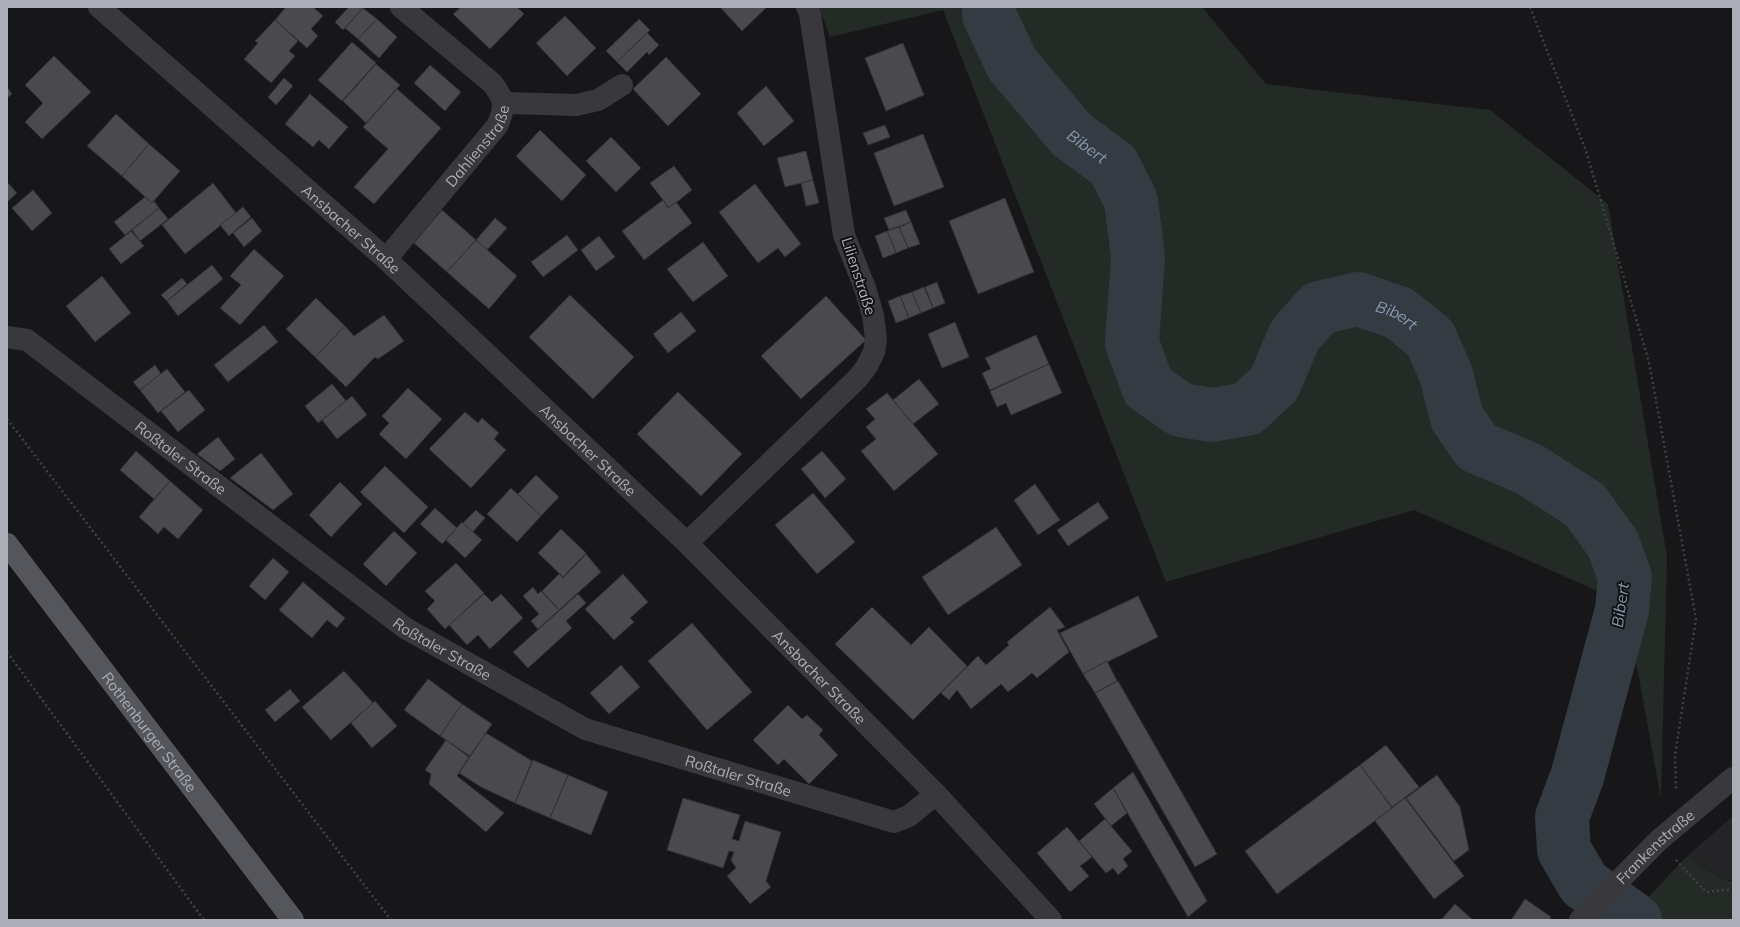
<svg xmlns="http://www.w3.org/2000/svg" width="1740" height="927" font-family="Mulish,sans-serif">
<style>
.built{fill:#242326}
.green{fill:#242a25}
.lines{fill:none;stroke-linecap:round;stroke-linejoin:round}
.river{stroke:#343b42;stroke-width:54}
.building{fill:#4a4a4e;stroke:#323235}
.path{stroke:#3f4044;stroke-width:2.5;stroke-dasharray:2 3;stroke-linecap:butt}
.minor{stroke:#39393d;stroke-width:22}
.major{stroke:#55565c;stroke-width:22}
.labels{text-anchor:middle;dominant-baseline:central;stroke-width:4;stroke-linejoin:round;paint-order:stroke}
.street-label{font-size:15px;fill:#abaeb7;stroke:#121214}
.water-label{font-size:16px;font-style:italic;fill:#8698ae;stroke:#121214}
</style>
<rect width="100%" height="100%" fill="#171719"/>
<polygon class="built" points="1733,816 1733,879 1726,881 1686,857"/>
<g class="green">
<polygon points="819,7 1202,7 1266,84 1490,110 1608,204 1667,557 1661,799 1626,607 1591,588 1414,510 1166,582 943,10 830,37"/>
<polygon points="1686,857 1726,881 1733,881 1733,920 1627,920"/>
</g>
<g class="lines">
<path class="river" id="s1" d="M989 7V15L1012 64 1072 135 1113 165 1131 201 1138 257 1132 343 1148 387 1181 410 1212 415 1247 409 1274 384 1295 335 1319 308 1358 299 1399 313 1430 338 1446 374 1457 418 1477 447 1529 469 1585 505 1613 544 1625 577 1622 610 1577 777 1562 817 1564 850 1584 884 1635 920"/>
</g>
<g class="building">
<polygon points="286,7 313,7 323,16 311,29 318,36 307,48 275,20"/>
<polygon points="349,7 363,8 343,30 335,22"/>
<polygon points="461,7 517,7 524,14 490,49 453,14"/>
<polygon points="720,7 767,7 742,31"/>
<polygon points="363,8 377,19 358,39 345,28"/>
<polygon points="565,16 596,48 567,76 536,43"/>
<polygon points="377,19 397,37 379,58 358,39"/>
<polygon points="639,19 650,30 617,62 606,51"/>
<polygon points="275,20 298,41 289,51 295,56 271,83 244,59 258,43 255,41"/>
<polygon points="647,33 659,45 649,55 647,52 627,72 617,62"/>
<polygon points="352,42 376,63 342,101 318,80"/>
<polygon points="903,43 924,95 886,111 865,58"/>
<polygon points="54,56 91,92 42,139 25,122 43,103 25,85"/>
<polygon points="666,57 701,94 668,126 633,89"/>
<polygon points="376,64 400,85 366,123 343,101"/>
<polygon points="430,65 461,92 445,111 414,83"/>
<polygon points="284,78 293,86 276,105 268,97"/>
<polygon points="766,86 794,121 764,146 737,113"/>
<polygon points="7,87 12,94 7,98"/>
<polygon points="397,89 441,128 374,204 354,187 388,149 363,127"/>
<polygon points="310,94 348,127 329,149 319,140 313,147 285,124"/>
<polygon points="116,114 149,144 122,176 87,146"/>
<polygon points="885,125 890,137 868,145 863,133"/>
<polygon points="540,130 586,175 562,201 516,156"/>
<polygon points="923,134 944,187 894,206 874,153"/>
<polygon points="611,137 641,168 616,192 586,161"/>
<polygon points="149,144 180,171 152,203 122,176"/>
<polygon points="806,151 813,180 785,187 777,158"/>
<polygon points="674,166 692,190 669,208 650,183"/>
<polygon points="813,180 819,203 806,206 801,183"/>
<polygon points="8,183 17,193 7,202 7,184"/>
<polygon points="213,183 236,213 185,254 162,225"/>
<polygon points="755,184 801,244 785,257 778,248 758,263 719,212"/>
<polygon points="33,190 52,213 32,231 12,208"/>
<polygon points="145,197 152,203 154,201 159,208 125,235 114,222"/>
<polygon points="1005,198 1034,272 978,294 949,221"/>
<polygon points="663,200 668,208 676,202 692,223 644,260 622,231"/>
<polygon points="243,207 251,217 229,236 220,225"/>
<polygon points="159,208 168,219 140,241 132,230"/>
<polygon points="442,210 476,240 447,272 414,243"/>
<polygon points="906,210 911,222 889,230 884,218"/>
<polygon points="252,218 262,231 244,247 233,233"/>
<polygon points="495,218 507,228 487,250 476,240"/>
<polygon points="911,222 920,244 908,248 899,227"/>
<polygon points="899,227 908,248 896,253 887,231"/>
<polygon points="131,231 144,246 121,264 109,249"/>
<polygon points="887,231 896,253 883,258 875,236"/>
<polygon points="567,235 578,250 543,277 531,262"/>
<polygon points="599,236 615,257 596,271 581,250"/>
<polygon points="476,240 517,276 489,309 447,272"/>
<polygon points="703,242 728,276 693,302 667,269"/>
<polygon points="254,249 284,276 240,325 220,308 241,285 230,276"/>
<polygon points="212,265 223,279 178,316 167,301"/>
<polygon points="102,276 131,313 95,342 66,306"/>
<polygon points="182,278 187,284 167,301 161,295"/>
<polygon points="937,282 945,303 933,308 925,287"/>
<polygon points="924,287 933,308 921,313 912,292"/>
<polygon points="912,292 921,313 909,318 900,296"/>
<polygon points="570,295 634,357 593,399 529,337"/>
<polygon points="826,296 866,340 801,399 761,356"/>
<polygon points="900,296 909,318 896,323 888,301"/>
<polygon points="316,298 345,326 315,357 286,329"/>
<polygon points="681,312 696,331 668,353 653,334"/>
<polygon points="384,315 404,341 378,359 375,357 346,387 315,357 345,326 354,336"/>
<polygon points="955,322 969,357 942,368 928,334"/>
<polygon points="264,325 278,342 228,382 214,365"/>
<polygon points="1036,335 1049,364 990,390 982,373 991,369 985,358"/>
<polygon points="1049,364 1062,393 1011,415 1006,403 997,407 990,391"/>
<polygon points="155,365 161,374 140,390 133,382"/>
<polygon points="167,369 185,392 158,413 140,390"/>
<polygon points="919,379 939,404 913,424 893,400"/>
<polygon points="332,384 346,401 318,423 305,406"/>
<polygon points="408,388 442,419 406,459 379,434 389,423 382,416"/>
<polygon points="189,390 205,410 178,432 161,411"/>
<polygon points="678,392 742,454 701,496 637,434"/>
<polygon points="887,393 938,454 894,491 861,451 876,439 866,427 875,419 866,409"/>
<polygon points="352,396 367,415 337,439 322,420"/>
<polygon points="465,412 478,423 482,418 499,433 494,439 506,450 471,488 429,449"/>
<polygon points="218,437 235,459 220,471 197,454"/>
<polygon points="136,451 170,481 154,499 120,470"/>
<polygon points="822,451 846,479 825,498 801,469"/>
<polygon points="261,453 293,494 273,510 230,478"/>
<polygon points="385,466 428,507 404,533 360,492"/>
<polygon points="536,475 559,497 541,516 518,494"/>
<polygon points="170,481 203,510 178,539 164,527 158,534 139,517"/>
<polygon points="340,482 362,504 331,537 309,515"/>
<polygon points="1035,484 1060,520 1038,535 1014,500"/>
<polygon points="511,488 541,516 517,542 487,514"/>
<polygon points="813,493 855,542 817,574 775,525"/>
<polygon points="1098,502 1109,518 1068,546 1057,530"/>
<polygon points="435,508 457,528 442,544 420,524"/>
<polygon points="476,510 485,518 473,532 463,523"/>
<polygon points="462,522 482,540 465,558 446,540"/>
<polygon points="996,527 1022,565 948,615 922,577"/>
<polygon points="561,529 586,553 563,577 538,553"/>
<polygon points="394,531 417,553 386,586 363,564"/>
<polygon points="586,554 601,572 559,610 542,591 559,574 563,578"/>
<polygon points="273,558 289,572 265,600 249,586"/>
<polygon points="456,563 484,593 445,629 427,609 435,601 425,591"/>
<polygon points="623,574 648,602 630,618 634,622 614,640 585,609"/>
<polygon points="303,582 345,618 337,628 327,620 312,638 279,610"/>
<polygon points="533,587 538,594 541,591 559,610 538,629 531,621 539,614 523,596"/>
<polygon points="484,594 492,602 501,594 523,618 490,649 478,635 467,645 449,625"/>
<polygon points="578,594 586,603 566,621 572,628 528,668 513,652"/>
<polygon points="1138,596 1158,637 1083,674 1060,633"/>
<polygon points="872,607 911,645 929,627 967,666 913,720 835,644"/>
<polygon points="1050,607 1065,627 1057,630 1069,652 1037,678 1032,673 1008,692 1001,684 971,709 957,690 949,700 941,693 978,656 986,665 1009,645 1007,642"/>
<polygon points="692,623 752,692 707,730 648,661"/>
<polygon points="1107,661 1117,681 1095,693 1083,674"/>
<polygon points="621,665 640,687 609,714 590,693"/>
<polygon points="344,671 373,703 331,740 302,707"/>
<polygon points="428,679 462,704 440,736 404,710"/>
<polygon points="1118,681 1217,854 1195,867 1095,693"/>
<polygon points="290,689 300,701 275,722 265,710"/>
<polygon points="375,701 397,726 372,748 351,723"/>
<polygon points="462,704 492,724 470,756 440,736"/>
<polygon points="788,705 802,719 807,715 823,730 819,735 838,755 809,784 784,759 778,765 753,740"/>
<polygon points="486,733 532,761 515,803 481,787 459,773"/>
<polygon points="446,740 469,757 457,776 504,813 486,832 429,784 431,774 425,770"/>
<polygon points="1386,745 1419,787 1392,807 1360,765"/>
<polygon points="533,760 568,775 550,818 515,803"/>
<polygon points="1360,765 1392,808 1277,894 1245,851"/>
<polygon points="1133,772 1207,901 1188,917 1113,788"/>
<polygon points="568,775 608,792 591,835 550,818"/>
<polygon points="1437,775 1460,807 1469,850 1454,861 1406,798"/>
<polygon points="1113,788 1127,813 1111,826 1094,804"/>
<polygon points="683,798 740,815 732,839 739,841 745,821 781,832 766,881 771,887 750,904 727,876 736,868 731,860 734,852 729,851 723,868 667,850"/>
<polygon points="1405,798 1464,876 1434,899 1375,821"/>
<polygon points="1105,819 1132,851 1123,859 1128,866 1118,875 1113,868 1106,873 1079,841"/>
<polygon points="1067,827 1092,857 1080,866 1089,876 1070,892 1037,853"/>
<polygon points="1525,899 1551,917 1549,920 1511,920"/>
<polygon points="1455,904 1473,920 1441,920"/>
</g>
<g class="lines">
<g class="path">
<polyline points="1530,7 1586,151 1649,362 1696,619 1675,755 1676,791"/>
<polyline points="7,419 391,920"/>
<polyline points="7,652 204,920"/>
<polyline points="1676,860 1706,892 1733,889"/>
</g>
<g class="minor">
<path id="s2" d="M99 7 386 259 687 543 936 794 1051 920"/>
<polyline points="504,103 576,105 598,100 622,85"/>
<path id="s3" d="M386 259 497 126C506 107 505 99 492 83L401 7"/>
<path id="s4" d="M7 337 27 340 405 628 585 729 894 822 909 816 936 794"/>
<polyline points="687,543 858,378 867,366 874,352 876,339 873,315 865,288 844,235 810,14 807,7"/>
<path id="s5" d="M1580 920 1659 840 1733 778"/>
</g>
<path class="major" id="s6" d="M7 544 293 920"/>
</g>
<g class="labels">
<g class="street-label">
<text stroke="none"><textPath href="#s3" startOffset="146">Dahlienstraße</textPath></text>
<text stroke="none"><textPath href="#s2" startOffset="336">Ansbacher Straße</textPath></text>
<text transform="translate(859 276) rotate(72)">Lilienstraße</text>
<text stroke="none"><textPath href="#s2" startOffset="660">Ansbacher Straße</textPath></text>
<text stroke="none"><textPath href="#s4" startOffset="214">Roßtaler Straße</textPath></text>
<text stroke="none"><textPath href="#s4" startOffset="538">Roßtaler Straße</textPath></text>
<text stroke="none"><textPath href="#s2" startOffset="984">Ansbacher Straße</textPath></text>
<text stroke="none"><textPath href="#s6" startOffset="236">Rothenburger Straße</textPath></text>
<text stroke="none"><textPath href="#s4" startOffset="862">Roßtaler Straße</textPath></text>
<text stroke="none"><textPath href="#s5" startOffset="105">Frankenstraße</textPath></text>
</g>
<g class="water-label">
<text stroke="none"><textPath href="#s1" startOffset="174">Bibert</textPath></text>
<text stroke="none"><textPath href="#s1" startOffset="751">Bibert</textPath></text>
<text transform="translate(1620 605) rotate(-82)">Bibert</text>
</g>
</g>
<rect width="1740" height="927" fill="none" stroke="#abaeb7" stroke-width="16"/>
</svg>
